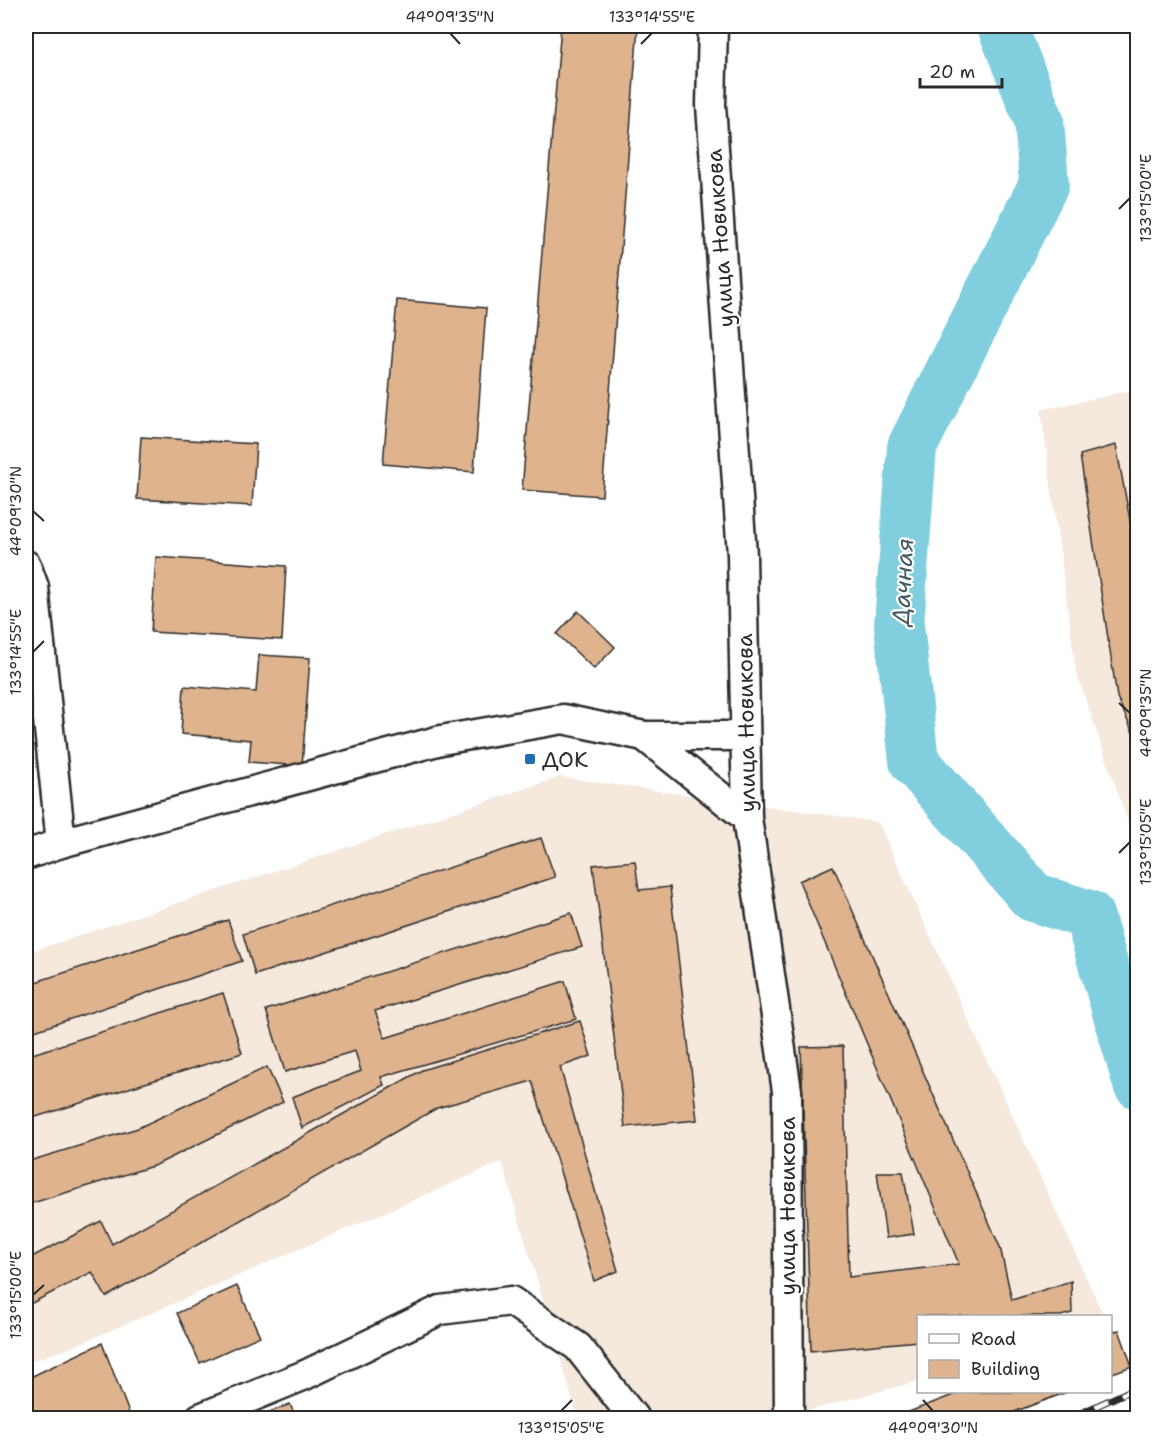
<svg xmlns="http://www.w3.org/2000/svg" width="1163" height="1444" font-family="'Shantell Sans',sans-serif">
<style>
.built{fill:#f5e8dd}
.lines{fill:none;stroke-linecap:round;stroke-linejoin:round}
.river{stroke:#80cede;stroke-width:50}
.building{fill:#deb38e;stroke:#2b2b2b;stroke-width:1.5}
.minor-casing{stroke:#2b2b2b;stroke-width:33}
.minor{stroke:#fff;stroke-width:28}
.rail-casing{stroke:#2b2b2b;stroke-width:7}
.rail{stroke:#fff;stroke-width:4.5;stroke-dasharray:14;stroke-linecap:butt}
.ticks{fill:none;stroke:#2b2b2b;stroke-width:2}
.poi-dot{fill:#1f6fb2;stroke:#fff;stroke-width:2}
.labels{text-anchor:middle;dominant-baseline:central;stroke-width:4.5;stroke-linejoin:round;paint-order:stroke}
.street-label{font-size:22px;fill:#2b2b2b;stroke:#fff}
.poi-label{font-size:22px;fill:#2b2b2b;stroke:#fff;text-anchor:start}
.water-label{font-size:24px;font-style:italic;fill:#445c61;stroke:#fff}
.neatline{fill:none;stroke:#2b2b2b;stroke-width:2}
.ticks-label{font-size:15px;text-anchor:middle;fill:#2b2b2b}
</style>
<rect width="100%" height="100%" fill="#fff"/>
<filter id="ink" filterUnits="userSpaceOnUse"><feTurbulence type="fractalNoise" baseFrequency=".0167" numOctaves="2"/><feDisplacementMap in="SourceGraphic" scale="12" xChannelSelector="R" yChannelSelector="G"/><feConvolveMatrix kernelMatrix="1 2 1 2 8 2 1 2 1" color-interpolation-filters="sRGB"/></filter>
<g filter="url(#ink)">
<g class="built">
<polygon points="1137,389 1137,848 1076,672 1041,410"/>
<polygon points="560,777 878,822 1104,1316 918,1316 918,1381 781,1418 578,1418 502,1162 70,1348 26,1363 26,953"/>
</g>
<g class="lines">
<polyline class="river" points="1002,26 1039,120 1044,184 912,447 899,625 914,761 1033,897 1089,915 1138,1084"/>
</g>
<g class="building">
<polygon points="561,26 638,26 602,496 522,490"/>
<polygon points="397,300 486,308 474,472 383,464"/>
<polygon points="141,437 256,444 252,506 137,499"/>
<polygon points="1116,445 1138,563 1138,744 1117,697 1080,455"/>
<polygon points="156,557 286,566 282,640 151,632"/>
<polygon points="578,611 615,647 594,669 557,634"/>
<polygon points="259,655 310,658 302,766 249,762 251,740 181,734 184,686 256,692"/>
<polygon points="541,838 555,877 255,975 243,934"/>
<polygon points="635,861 639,890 670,887 697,1120 625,1127 593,865"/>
<polygon points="833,866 1000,1247 1012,1300 1071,1281 1072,1313 1061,1316 918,1316 918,1341 811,1351 801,1047 843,1046 849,1277 959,1264 799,881"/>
<polygon points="571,913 582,947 375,1011 385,1038 565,981 576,1019 381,1077 384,1085 302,1128 292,1097 361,1071 355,1051 285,1072 266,1010"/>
<polygon points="228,920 242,961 26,1034 26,985"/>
<polygon points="223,993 242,1053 26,1120 26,1056"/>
<polygon points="580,1021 591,1056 560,1067 618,1271 594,1281 532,1081 437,1108 106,1297 92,1272 26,1306 26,1260 101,1221 112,1244 422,1070"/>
<polygon points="267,1067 283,1102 156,1165 26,1205 26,1162 138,1128"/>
<polygon points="877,1172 903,1172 914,1234 886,1238"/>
<polygon points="237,1286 260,1336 200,1363 177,1313"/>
<polygon points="1119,1330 1132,1366 1110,1374 1110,1333"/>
<polygon points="102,1343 131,1418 26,1418 26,1379"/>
<polygon points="961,1392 1067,1392 998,1418 893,1418"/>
<polygon points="290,1404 296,1418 255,1418"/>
</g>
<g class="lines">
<g class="minor-casing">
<g id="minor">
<polyline points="713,26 711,105 742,555 747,818 787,1091 789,1418"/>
<polyline points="26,565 34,587 61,843"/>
<polyline points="644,736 745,736"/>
<polyline points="26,855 61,843 441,740 563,719 644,736 747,818"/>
<polyline points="200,1418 305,1375 440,1310 511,1301 578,1347 634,1418"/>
</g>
</g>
<use href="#minor" class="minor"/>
<g class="rail-casing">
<polyline id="rail" points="1070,1418 1138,1387"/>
</g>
<use href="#rail" class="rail"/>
</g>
</g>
<path class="ticks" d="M450 33 460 44M641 44 652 33M1119 209 1130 198M33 511 44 521M33 652 44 641M1119 703 1130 713M1119 853 1130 842M33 1295 44 1285M923 1400 933 1411M561 1411 572 1400"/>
<rect class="poi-dot" x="524" y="753" width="12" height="12" rx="3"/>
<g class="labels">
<g class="street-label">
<text transform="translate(720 238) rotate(-94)">улица Новикова</text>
<text transform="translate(746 723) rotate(-91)">улица Новикова</text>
<text transform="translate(787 1206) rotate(-90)">улица Новикова</text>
</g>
<g class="poi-label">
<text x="542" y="759">ДОК</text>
</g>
<g class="water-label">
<text transform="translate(903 582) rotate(-87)">Дачная</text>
</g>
</g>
<rect width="1163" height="1444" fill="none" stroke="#fff" stroke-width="66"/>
<rect x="917" y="1315" width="195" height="78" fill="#ffffff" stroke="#aaaaaa" stroke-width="1.5"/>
<rect x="929" y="1334" width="30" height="9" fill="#ffffff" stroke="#aaaaaa" stroke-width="1.5"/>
<text x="971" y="1345" font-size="18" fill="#2b2b2b">Road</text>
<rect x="929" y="1360" width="30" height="18" fill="#deb38e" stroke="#aaaaaa" stroke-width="1.5"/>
<text x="971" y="1375" font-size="18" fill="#2b2b2b">Building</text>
<path d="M920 78v9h82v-9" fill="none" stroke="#2b2b2b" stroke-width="3"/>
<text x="929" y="78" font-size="18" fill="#2b2b2b" stroke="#ffffff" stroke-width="4.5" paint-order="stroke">20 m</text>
<rect x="33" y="33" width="1097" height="1378" class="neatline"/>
<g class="ticks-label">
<text x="450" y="22">44°09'35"N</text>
<text x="652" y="22">133°14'55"E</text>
<text transform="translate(1146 198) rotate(-90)" y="5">133°15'00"E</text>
<text transform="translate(16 511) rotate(-90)" y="5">44°09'30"N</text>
<text transform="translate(16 652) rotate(-90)" y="5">133°14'55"E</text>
<text transform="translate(1146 713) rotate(-90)" y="5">44°09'35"N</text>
<text transform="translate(1146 842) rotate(-90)" y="5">133°15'05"E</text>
<text transform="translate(16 1295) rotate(-90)" y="5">133°15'00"E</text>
<text x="561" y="1433">133°15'05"E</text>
<text x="933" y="1433">44°09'30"N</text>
</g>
</svg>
